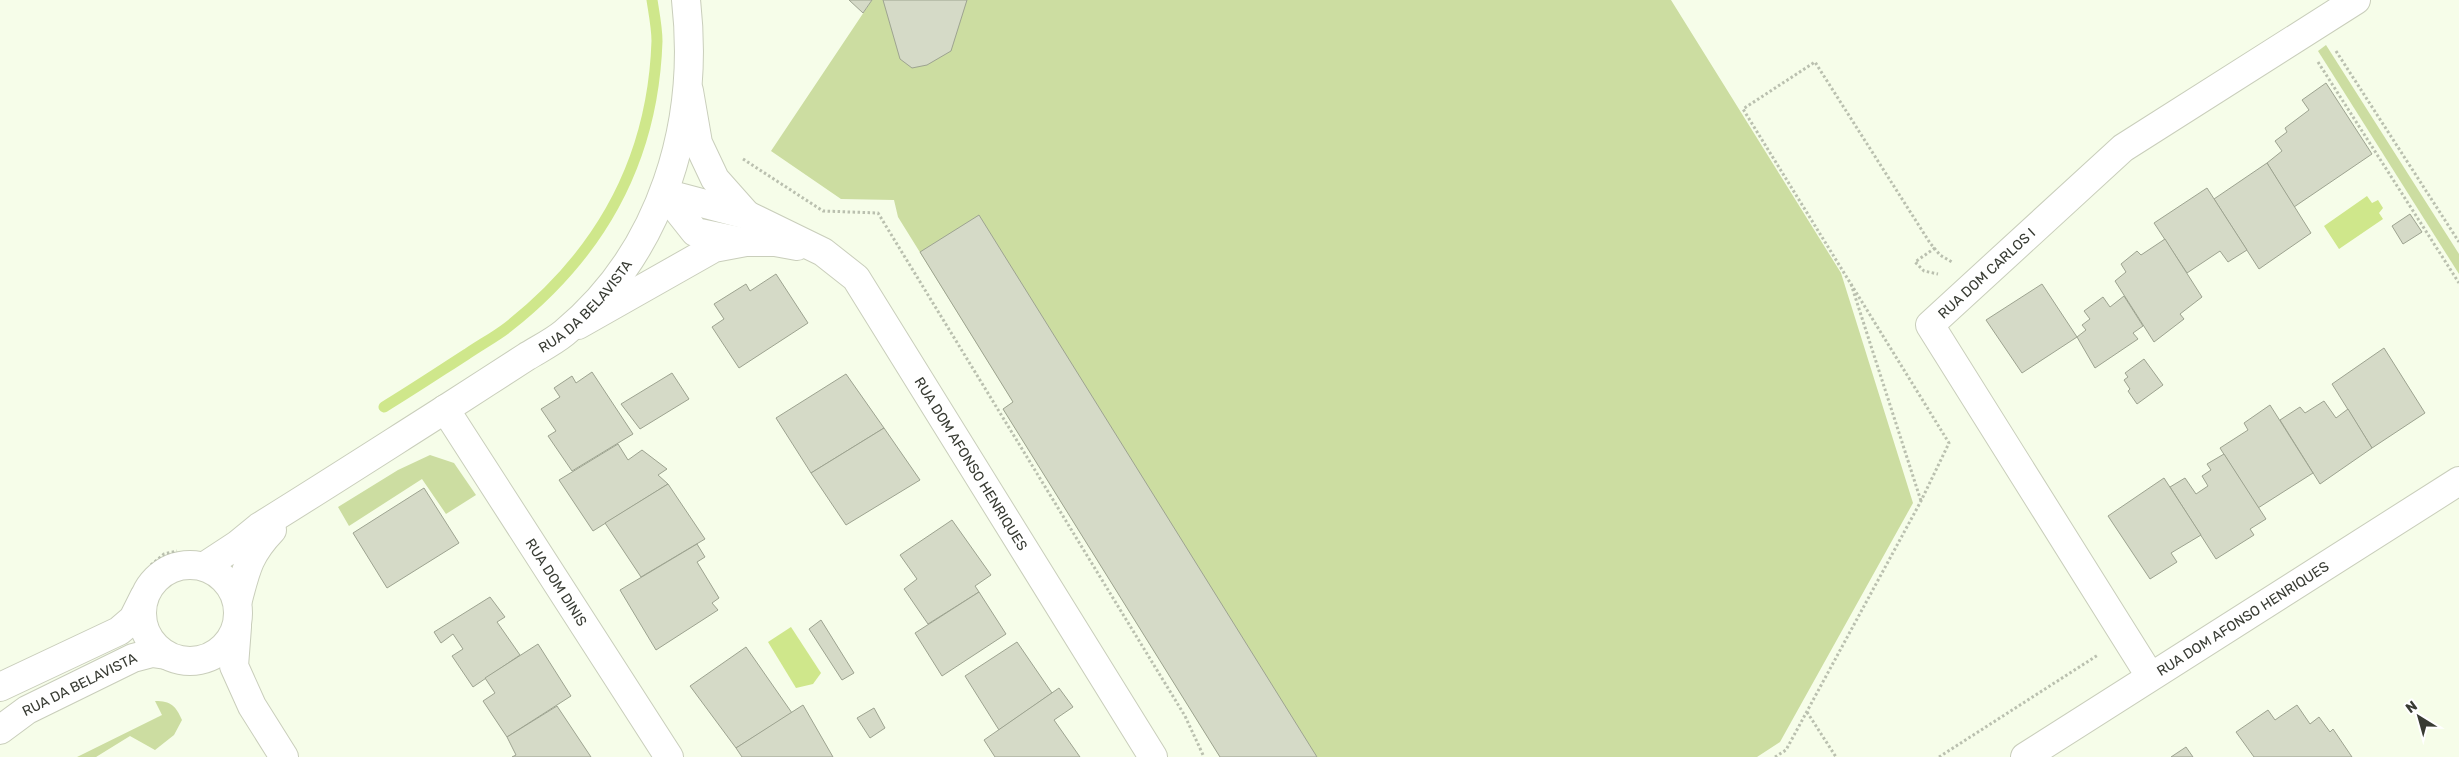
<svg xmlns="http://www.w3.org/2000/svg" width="2459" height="757" font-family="Rubik,sans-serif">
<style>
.green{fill:#ccdda1}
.water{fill:#cfe78b}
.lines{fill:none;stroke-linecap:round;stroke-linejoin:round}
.stream{stroke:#cfe78b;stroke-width:11}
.building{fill:#d5dac7;stroke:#9da390}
.street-casing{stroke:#c9cebb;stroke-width:30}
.secondary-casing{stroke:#c9cebb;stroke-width:30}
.path{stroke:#bac0af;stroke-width:3;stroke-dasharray:2.5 2.5;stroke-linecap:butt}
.street{stroke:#fff;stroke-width:28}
.secondary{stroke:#fff;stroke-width:28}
.labels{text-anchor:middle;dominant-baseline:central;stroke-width:4.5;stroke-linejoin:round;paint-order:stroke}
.street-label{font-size:14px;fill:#383b33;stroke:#fff}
</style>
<rect width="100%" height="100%" fill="#f6fde9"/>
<g class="green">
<polygon points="872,0 1671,0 1841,273 1913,503 1780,742 1757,757 1220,757 1003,409 1013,402 898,217 894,200 841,199 771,151"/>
<polygon points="2326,45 2459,254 2459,274 2318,51"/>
<polygon points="430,455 454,463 476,495 446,514 422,479 349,526 338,507 398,470"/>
<path d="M155 701C171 701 176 706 182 720L174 735 155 750 130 736 96 757H77L162 715Z"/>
</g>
<g class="water">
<polygon points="2367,196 2372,203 2378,200 2383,208 2379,213 2383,219 2339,249 2324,226"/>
<polygon points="791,627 821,673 813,684 796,688 768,642"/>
</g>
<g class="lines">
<path class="stream" d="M384 407C412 390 439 372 467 354 480 345 495 337 508 327 601 254 653 160 657 41 657 28 654 13 652 0"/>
</g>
<g class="building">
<polygon points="849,0 872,0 863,13"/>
<polygon points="883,0 967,0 951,51 927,65 912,68 900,59"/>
<polygon points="2326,83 2372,154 2294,207 2267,163 2282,151 2275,141 2287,132 2285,128 2309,110 2302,100"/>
<polygon points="2267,163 2311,233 2259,269 2214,199"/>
<polygon points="2207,188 2247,250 2228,262 2220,251 2187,273 2154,223"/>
<polygon points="2410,214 2422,232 2403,244 2392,226"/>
<polygon points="979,215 1317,757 1220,757 1003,409 1013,402 920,252"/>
<polygon points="2165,239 2202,297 2180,314 2184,319 2154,342 2115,281 2126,272 2121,264 2137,251 2141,255"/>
<polygon points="776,274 808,323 739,368 712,327 724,319 714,304 746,284 750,291"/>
<polygon points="2042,284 2077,337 2022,373 1986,320"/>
<polygon points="2124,296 2143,326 2133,333 2138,339 2095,368 2077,337 2086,330 2082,325 2090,319 2084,311 2103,297 2110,307"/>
<polygon points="2384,348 2425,413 2372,448 2332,384"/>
<polygon points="2144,359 2163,385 2137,404 2128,391 2130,389 2124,380 2128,377 2125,373"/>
<polygon points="592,372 633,434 572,471 548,436 556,431 541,409 560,397 554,388 572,376 576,383"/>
<polygon points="672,373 689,399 640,429 621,404"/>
<polygon points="846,374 884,428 811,473 776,418"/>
<polygon points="2324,401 2336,418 2348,409 2372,448 2320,484 2280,420 2300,407 2305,413"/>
<polygon points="2270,405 2313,473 2258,508 2220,448 2248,430 2244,423"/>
<polygon points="884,428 920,480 846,525 811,473"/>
<polygon points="618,444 628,460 642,450 667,469 658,475 668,484 593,531 559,480"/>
<polygon points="2224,454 2266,519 2250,529 2254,535 2216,559 2170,487 2185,478 2196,494 2208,486 2202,476 2211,470 2207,464"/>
<polygon points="2164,478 2201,535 2171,553 2177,562 2150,579 2108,516"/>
<polygon points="668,484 705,539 641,577 605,523"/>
<polygon points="424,488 459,543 387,588 353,533"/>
<polygon points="952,520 991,575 975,586 979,592 928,624 904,589 917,579 900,555"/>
<polygon points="697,544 705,557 697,562 719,598 712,603 718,610 656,650 620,590"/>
<polygon points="979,592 1006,634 942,676 915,633"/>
<polygon points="490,597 505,617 497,622 520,655 473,687 452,656 463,649 453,634 441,643 434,632"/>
<polygon points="821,620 854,673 842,680 809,629"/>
<polygon points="1017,642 1052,693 999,730 965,676"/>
<polygon points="538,644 571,696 507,737 483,701 495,693 485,678"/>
<polygon points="746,647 792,713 736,748 690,686"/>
<polygon points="1059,688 1073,707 1054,720 1080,757 995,757 984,740"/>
<polygon points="803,705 833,757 742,757 736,748"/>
<polygon points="2297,705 2310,724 2319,717 2330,732 2333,729 2352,757 2254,757 2236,732 2268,710 2275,720"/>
<polygon points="557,706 591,757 512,757 516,755 507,737"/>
<polygon points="874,708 885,728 870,738 857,718"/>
<polygon points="2186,747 2193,757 2171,757"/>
</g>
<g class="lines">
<g class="street-casing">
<g id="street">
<polyline points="689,91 698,143 715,179 747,215"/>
<path id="s1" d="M664 193 747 215 823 252 856 278 1153 757"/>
<polyline points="664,193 695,232 738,241"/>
<polyline points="578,325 714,248 746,242 775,242 797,246"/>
<path id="s2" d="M445 409 669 757"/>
<path id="s3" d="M2150 676 1930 325 2123 148 2356 0"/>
<path id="s4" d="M2025 757 2459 481"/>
</g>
</g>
<g class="secondary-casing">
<g id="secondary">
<circle cx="190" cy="613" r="48"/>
<path id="s5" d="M205 566 237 545 259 527C322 488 384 448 447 408 473 391 500 374 526 357 539 349 553 342 564 333 663 251 700 123 686 0"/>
<path d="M238 600C246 569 249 554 272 530"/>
<polyline points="237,627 234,666 252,706 284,757"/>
<polyline points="0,687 119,631 133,619 144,597"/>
<path id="s6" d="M0 730 27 710 133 658 152 653 166 655"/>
</g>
</g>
<g class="path">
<polyline points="2336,51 2459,242"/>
<polyline points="2318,62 2459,283"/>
<polyline points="743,159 823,211 878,213 1185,716 1204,757"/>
<polyline points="1935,248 1915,262 1924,271 1938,274"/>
<polyline points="1851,284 1921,501"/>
<polyline points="151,565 164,554 177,551"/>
<polyline points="1807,712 1836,757"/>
<polyline points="1775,757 1786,750 1921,501 1949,443 1743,109 1815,62 1930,243 1940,255 1952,262"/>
<polyline points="1939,757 2098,655"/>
</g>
<use href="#street" class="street"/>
<use href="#secondary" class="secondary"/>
</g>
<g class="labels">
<g class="street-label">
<text stroke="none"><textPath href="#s3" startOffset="491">RUA DOM CARLOS I</textPath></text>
<text stroke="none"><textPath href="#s5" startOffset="462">RUA DA BELAVISTA</textPath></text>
<text stroke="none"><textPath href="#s1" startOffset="431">RUA DOM AFONSO HENRIQUES</textPath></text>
<text stroke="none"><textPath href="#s2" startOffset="206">RUA DOM DINIS</textPath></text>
<text stroke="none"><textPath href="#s4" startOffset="258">RUA DOM AFONSO HENRIQUES</textPath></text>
<text stroke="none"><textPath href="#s6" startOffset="92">RUA DA BELAVISTA</textPath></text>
</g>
</g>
<g transform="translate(2419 717) rotate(323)" stroke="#ffffff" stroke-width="4" paint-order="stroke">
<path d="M0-4L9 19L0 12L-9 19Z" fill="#383b33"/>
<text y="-8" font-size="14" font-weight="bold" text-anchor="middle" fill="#383b33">N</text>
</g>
</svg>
